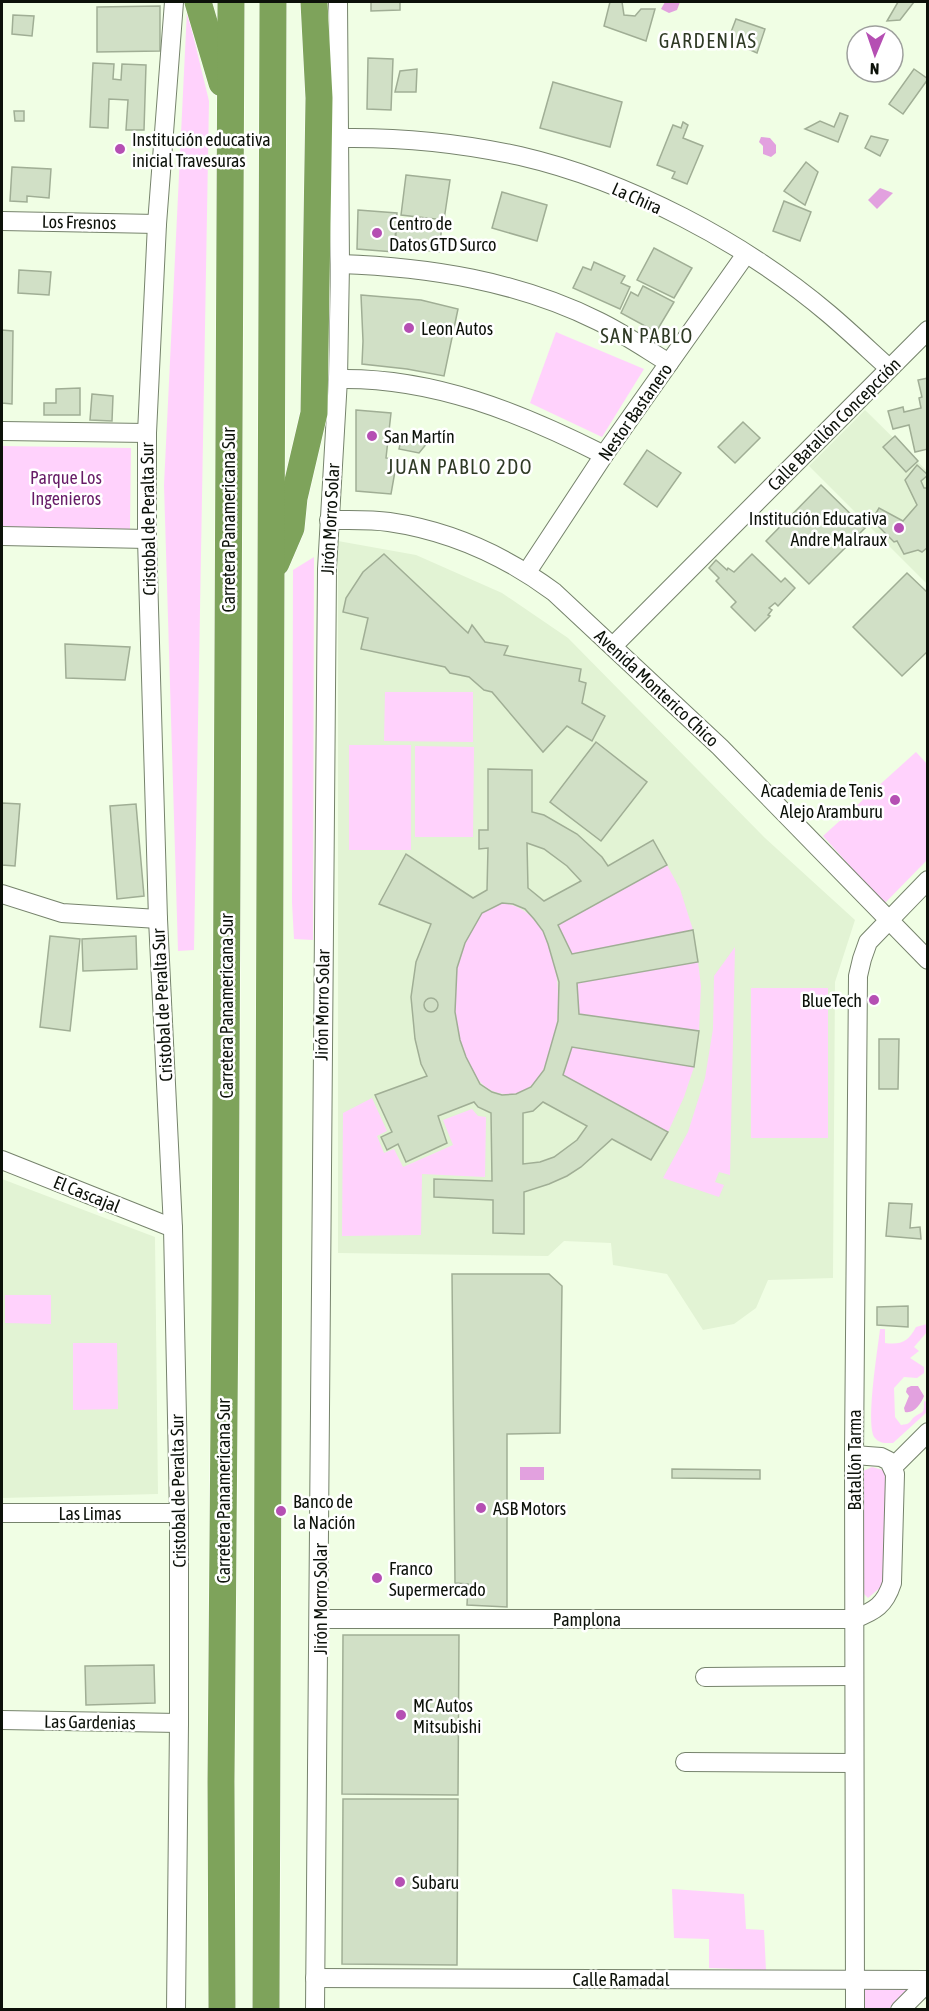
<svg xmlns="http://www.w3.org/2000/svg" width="929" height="2011" font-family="'Asap Condensed',sans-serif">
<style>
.built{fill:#e2f3d4}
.green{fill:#ffd2fc}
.water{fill:#e2a1df}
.building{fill:#d1e0c6;stroke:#a0ae95;stroke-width:1.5;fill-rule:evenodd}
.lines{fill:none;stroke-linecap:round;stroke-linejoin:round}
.minor-casing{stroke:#76836c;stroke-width:20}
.highway-casing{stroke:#fff;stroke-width:28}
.minor{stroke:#fff;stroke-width:18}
.highway{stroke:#7ea35b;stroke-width:27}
.poi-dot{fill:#b54fb3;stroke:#fff;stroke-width:2}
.labels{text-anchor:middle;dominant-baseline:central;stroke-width:5;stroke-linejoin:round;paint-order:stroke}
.poi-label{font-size:18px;fill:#0c1109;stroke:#fff;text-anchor:start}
.street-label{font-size:18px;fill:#0c1109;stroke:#fff}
.park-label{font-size:18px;fill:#671c67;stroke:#fff}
.neighbourhood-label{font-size:20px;letter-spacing:1.5px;fill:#2f3a25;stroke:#fff}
</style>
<rect width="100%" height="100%" fill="#f0fee4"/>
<g class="built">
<polygon points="865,410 927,471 927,584 809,466"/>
<polygon points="338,541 416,555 502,593 568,638 765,838 855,920 835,982 833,1278 768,1280 756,1308 734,1324 703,1330 667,1274 613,1265 611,1243 564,1241 548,1256 338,1253"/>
<polygon points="2,1179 155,1237 158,1494 2,1498"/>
</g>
<g class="green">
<polygon points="187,10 209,101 194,950 178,951 164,485"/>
<polygon points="556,332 644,369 602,437 530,403"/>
<polygon points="2,446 131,448 130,529 2,527"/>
<polygon points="314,557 313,940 294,939 292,903 293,570"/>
<polygon points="385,692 473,692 473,742 384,741"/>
<rect x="349" y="745" width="62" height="105"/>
<polygon points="415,746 474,747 473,837 415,837"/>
<polygon points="916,752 927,764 927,860 884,904 823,836"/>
<polygon points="667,865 680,889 693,930 572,954 558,925"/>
<path d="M502 903C580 910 570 1089 513 1094 459 1100 448 1005 457 966 460 953 466 940 473 929 476 924 478 917 482 913 487 908 496 905 502 903Z"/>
<polygon points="735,947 730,1175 719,1172 715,1182 724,1185 719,1197 663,1178 688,1132 705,1078 713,1029 714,976"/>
<polygon points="698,962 701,986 699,1031 579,1014 577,983"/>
<rect x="751" y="988" width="77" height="150"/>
<polygon points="572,1047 694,1067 684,1097 668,1132 563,1075"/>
<polygon points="372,1098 387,1131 377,1136 384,1153 394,1149 403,1167 453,1145 443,1120 472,1109 478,1116 486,1117 485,1177 422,1174 421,1235 342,1236 343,1113"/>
<polygon points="5,1295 51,1295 51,1324 5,1323"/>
<path d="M927 1324V1332L914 1347 919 1351 910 1358 924 1367V1373L917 1378 904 1377 894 1388 895 1417 901 1425 907 1424C910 1423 911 1420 913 1418 923 1410 924 1416 924 1401L927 1402V1412L893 1443C886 1443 880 1444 875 1438 865 1426 878 1348 880 1329H885V1343C901 1345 908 1342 916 1327Z"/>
<polygon points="73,1343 117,1343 118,1409 73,1410"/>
<polygon points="872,1467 883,1470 887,1479 884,1577 882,1586 868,1598 861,1591 861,1472"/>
<polygon points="672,1889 744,1894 746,1929 764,1930 766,1970 709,1968 709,1939 674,1938"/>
<polygon points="864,1988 909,1988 889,2009 864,2010"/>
</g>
<g class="water">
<polygon points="665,2 680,2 677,10 669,13 661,9"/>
<polygon points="761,137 770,138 776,145 776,153 771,157 763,154 763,146 759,142"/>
<polygon points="880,188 893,193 877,209 868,200"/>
<path d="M911 1386H918L924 1396C921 1404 914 1414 905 1412L904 1408 909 1396 906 1392 907 1388Z"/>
<rect x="520" y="1467" width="24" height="13"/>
</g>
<g class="building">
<polygon points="371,2 400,2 400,10 371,11"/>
<polygon points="610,2 622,2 624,15 635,16 641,9 655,9 646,41 604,26"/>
<polygon points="898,2 914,2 900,20 887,21"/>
<polygon points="160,6 160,51 97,52 97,7"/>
<polygon points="13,15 34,16 32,36 12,34"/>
<polygon points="736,19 765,29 757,53 728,40"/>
<polygon points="368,58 393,59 391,110 367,109"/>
<polygon points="93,63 114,64 113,79 121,80 122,64 146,65 144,130 126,130 128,100 109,99 108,128 90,127"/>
<polygon points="417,69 416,92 395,92 400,71"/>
<polygon points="914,69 928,79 903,114 889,104"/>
<polygon points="553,82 622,102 610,147 540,128"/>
<polygon points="14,111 24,111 24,121 15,121"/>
<polygon points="840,113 848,116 838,142 805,129 820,121 834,127"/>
<polygon points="683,122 688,125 683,138 703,146 687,184 672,178 675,172 657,165 673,125 681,128"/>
<polygon points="871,136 888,140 880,156 865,148"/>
<polygon points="806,162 818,172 805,205 784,191"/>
<polygon points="12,167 51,169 49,198 27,196 27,202 10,201"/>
<polygon points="406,175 450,180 444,220 401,215"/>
<polygon points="502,192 547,205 537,241 492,228"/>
<polygon points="784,201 811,212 800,241 773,231"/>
<polygon points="358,210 397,213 394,252 357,249"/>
<polygon points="397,219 442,225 439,252 395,247"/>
<polygon points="654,248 692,268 674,298 637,280"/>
<polygon points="594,262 625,276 621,283 630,287 620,309 573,288 583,267 591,270"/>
<polygon points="19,270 51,272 49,295 18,293"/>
<polygon points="643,286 674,302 656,332 621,313 631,292 638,296"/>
<polygon points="361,295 421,300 458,309 444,376 407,369 362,364 363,341"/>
<polygon points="2,330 13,331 12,404 2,403"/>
<polygon points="928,378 928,449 915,452 909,425 893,429 888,411 903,407 904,412 921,408 919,398 922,397 918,380"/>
<polygon points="80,388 80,415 44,415 44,403 56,403 56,389"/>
<polygon points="92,394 113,396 112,421 90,420"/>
<polygon points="356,410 391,413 386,458 397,460 391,494 356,491"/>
<polygon points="743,422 760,438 735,463 718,447"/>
<polygon points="402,436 428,442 419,453 399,449"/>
<polygon points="895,436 918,461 906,472 883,447"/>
<polygon points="647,450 681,473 657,507 624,484"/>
<polygon points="917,465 928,475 921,481 924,488 928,488 928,547 922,552 918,550 904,554 897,541 894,542 872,520 879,508 903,521 917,505 905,480"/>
<polygon points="821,485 865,528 809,584 766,541"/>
<polygon points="384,554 468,633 472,625 485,642 508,646 504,655 581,669 579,681 586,683 582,703 605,716 592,741 567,726 543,752 492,692 484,690 469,677 450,673 445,667 361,649 368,618 343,612 346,598 363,572"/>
<polygon points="752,554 781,582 785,578 795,588 778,606 775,603 769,608 772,610 768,615 770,616 755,631 731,607 736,602 716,581 719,578 709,568 716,560 727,570 728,568 734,572"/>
<polygon points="907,573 928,593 928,651 902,676 853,627"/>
<polygon points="65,644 130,647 125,680 66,678"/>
<polygon points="596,742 647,782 601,841 550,802"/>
<path d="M488 769 532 770V812L544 815 577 834 602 857 608 866 653 840 667 865 558 925 572 954 693 930 698 962 577 983 579 1014 699 1031 694 1067 572 1047 563 1075 668 1132 651 1160 612 1139 581 1167 567 1176 549 1184 524 1192V1234L493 1233V1200L434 1197V1179L492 1181 491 1113 478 1107 474 1102 438 1116 447 1143 406 1162 398 1144 387 1150 381 1137 392 1132 375 1095 427 1076 421 1064 415 1039 411 997 416 962 431 924 379 904 406 854 473 898 487 890 488 848 479 849V830H488ZM527 843 544 849 567 866 581 881 544 901 528 888ZM502 903 513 904 525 909 534 919 543 931 548 944 559 982 558 1021 544 1070 531 1087 516 1094 502 1095 492 1092 480 1084 466 1057 460 1040 455 1012 457 968 465 943 482 913ZM543 1102 587 1126 577 1140 554 1157 540 1162 523 1164V1113L533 1111Z"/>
<polygon points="2,803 20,804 15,866 2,865"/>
<polygon points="136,804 144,896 117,899 110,806"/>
<polygon points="50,936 80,939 70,1031 40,1027"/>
<polygon points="136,936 137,969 83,971 82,939"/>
<circle cx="431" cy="1005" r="7"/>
<polygon points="879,1039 899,1039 898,1089 879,1089"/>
<polygon points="889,1203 912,1204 910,1228 920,1227 921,1239 886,1236"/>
<polygon points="452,1274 549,1274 562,1286 560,1433 507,1434 507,1607 467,1605 468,1584 455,1583"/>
<polygon points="908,1306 908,1327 877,1325 877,1307"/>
<polygon points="672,1469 760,1470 760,1479 672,1478"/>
<polygon points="343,1635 459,1635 458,1795 342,1794"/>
<polygon points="154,1665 155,1703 86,1705 85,1666"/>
<polygon points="343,1799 458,1799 457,1965 342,1964"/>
</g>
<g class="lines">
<g class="minor-casing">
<g id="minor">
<polyline points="174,2 157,224 147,433 147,539 158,919 173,1228 179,1513 179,1723 176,2010"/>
<path d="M340 138C400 137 461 143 520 156 628 181 744 242 829 314 849 331 869 350 889 368"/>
<polyline points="2,221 157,224"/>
<path d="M340 264C429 267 517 281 598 321 623 333 646 349 669 363"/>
<path d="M338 379C433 377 521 413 604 455"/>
<polyline points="2,431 147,433"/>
<path d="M329 520C349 520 370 519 389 522 451 531 504 555 554 592L720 747 928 960"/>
<polyline points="2,536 147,539"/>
<polyline points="527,572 604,455 746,254"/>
<polyline points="613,646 928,330"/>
<polyline points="2,894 62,913 158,919"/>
<polyline points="2,1160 173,1228"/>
<polyline points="893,1467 928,1432"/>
<polyline points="2,1513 179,1513"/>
<path d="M320 1619H854C875 1611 885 1605 892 1583L895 1474 889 1461 881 1457 854 1455"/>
<polyline points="705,1677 854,1676"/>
<polyline points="2,1720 179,1723"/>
<polyline points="685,1762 854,1763"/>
<polyline points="315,1978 928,1980"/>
<polyline points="315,2010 327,569 338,379 340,264 338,2"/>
<polyline points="855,2010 854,1455 858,976 862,959 868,942 928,880"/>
<polyline points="900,2010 928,1982"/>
</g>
</g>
<g class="highway-casing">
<g id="highway">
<polyline points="198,2 222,83"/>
<polyline points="276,563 291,528 294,498 314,413 319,98 314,2"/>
<polyline points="222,2010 221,1782 225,1298 231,2"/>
<polyline points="266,2010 273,2"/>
</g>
</g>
<use href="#minor" class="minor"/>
<use href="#highway" class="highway"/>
</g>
<g class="poi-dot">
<circle cx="120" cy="149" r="6"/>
<circle cx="377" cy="233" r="6"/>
<circle cx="409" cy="328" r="6"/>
<circle cx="372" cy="436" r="6"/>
<circle cx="899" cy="528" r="6"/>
<circle cx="895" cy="800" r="6"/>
<circle cx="874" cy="1000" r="6"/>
<circle cx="481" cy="1508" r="6"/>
<circle cx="281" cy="1511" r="6"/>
<circle cx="377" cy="1578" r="6"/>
<circle cx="401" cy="1715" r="6"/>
<circle cx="400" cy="1882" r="6"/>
</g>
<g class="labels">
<g class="poi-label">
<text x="132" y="139">Institución educativa<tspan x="132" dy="21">inicial Travesuras</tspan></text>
<text x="389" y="223">Centro de<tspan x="389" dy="21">Datos GTD Surco</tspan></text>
<text x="421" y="328">Leon Autos</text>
<text x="384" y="436">San Martín</text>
<text x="887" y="518" text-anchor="end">Institución Educativa<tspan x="887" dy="21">Andre Malraux</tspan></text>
<text x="883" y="790" text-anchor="end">Academia de Tenis<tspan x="883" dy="21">Alejo Aramburu</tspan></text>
<text x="862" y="1000" text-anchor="end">BlueTech</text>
<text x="293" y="1501">Banco de<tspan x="293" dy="21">la Nación</tspan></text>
<text x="493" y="1508">ASB Motors</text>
<text x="389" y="1568">Franco<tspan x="389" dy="21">Supermercado</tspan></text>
<text x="413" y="1705">MC Autos<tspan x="413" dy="21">Mitsubishi</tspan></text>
<text x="412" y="1882">Subaru</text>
</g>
<g class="street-label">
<text transform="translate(637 198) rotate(24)">La Chira</text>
<text transform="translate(79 222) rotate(1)">Los Fresnos</text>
<text transform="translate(635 412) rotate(-55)">Nestor Bastanero</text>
<text transform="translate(834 424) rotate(-45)">Calle Batallón Concepcción</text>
<text transform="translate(148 519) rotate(-91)">Cristobal de Peralta Sur</text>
<text transform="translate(330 519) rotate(-87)">Jirón Morro Solar</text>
<text transform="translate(228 520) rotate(-90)">Carretera Panamericana Sur</text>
<text transform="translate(657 688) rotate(43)">Avenida Monterico Chico</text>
<text transform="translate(162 1005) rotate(-93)">Cristobal de Peralta Sur</text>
<text transform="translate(322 1005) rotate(-89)">Jirón Morro Solar</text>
<text transform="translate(226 1006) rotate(-90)">Carretera Panamericana Sur</text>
<text transform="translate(87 1194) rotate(22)">El Cascajal</text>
<text transform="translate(854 1460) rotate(-90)">Batallón Tarma</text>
<text transform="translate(178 1491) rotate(-91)">Cristobal de Peralta Sur</text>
<text transform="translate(223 1491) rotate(-90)">Carretera Panamericana Sur</text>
<text x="90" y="1513">Las Limas</text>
<text transform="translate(320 1599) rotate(-90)">Jirón Morro Solar</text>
<text x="587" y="1619">Pamplona</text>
<text transform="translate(90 1722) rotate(1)">Las Gardenias</text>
<text x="621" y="1979">Calle Ramadal</text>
</g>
<g class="park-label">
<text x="66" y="477">Parque Los<tspan x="66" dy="21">Ingenieros</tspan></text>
</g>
<g class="neighbourhood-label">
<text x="708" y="40">GARDENIAS</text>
<text x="647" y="335">SAN PABLO</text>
<text x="460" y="466">JUAN PABLO 2DO</text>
</g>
</g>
<rect width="929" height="2011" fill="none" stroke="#0c1109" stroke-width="6"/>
<g transform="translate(875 54) rotate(182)"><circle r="28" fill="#ffffff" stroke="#9ea09d" stroke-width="1.5"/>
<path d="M0-4.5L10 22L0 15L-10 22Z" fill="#b54fb3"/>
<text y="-9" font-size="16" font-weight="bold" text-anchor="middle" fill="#0c1109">N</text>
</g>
</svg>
